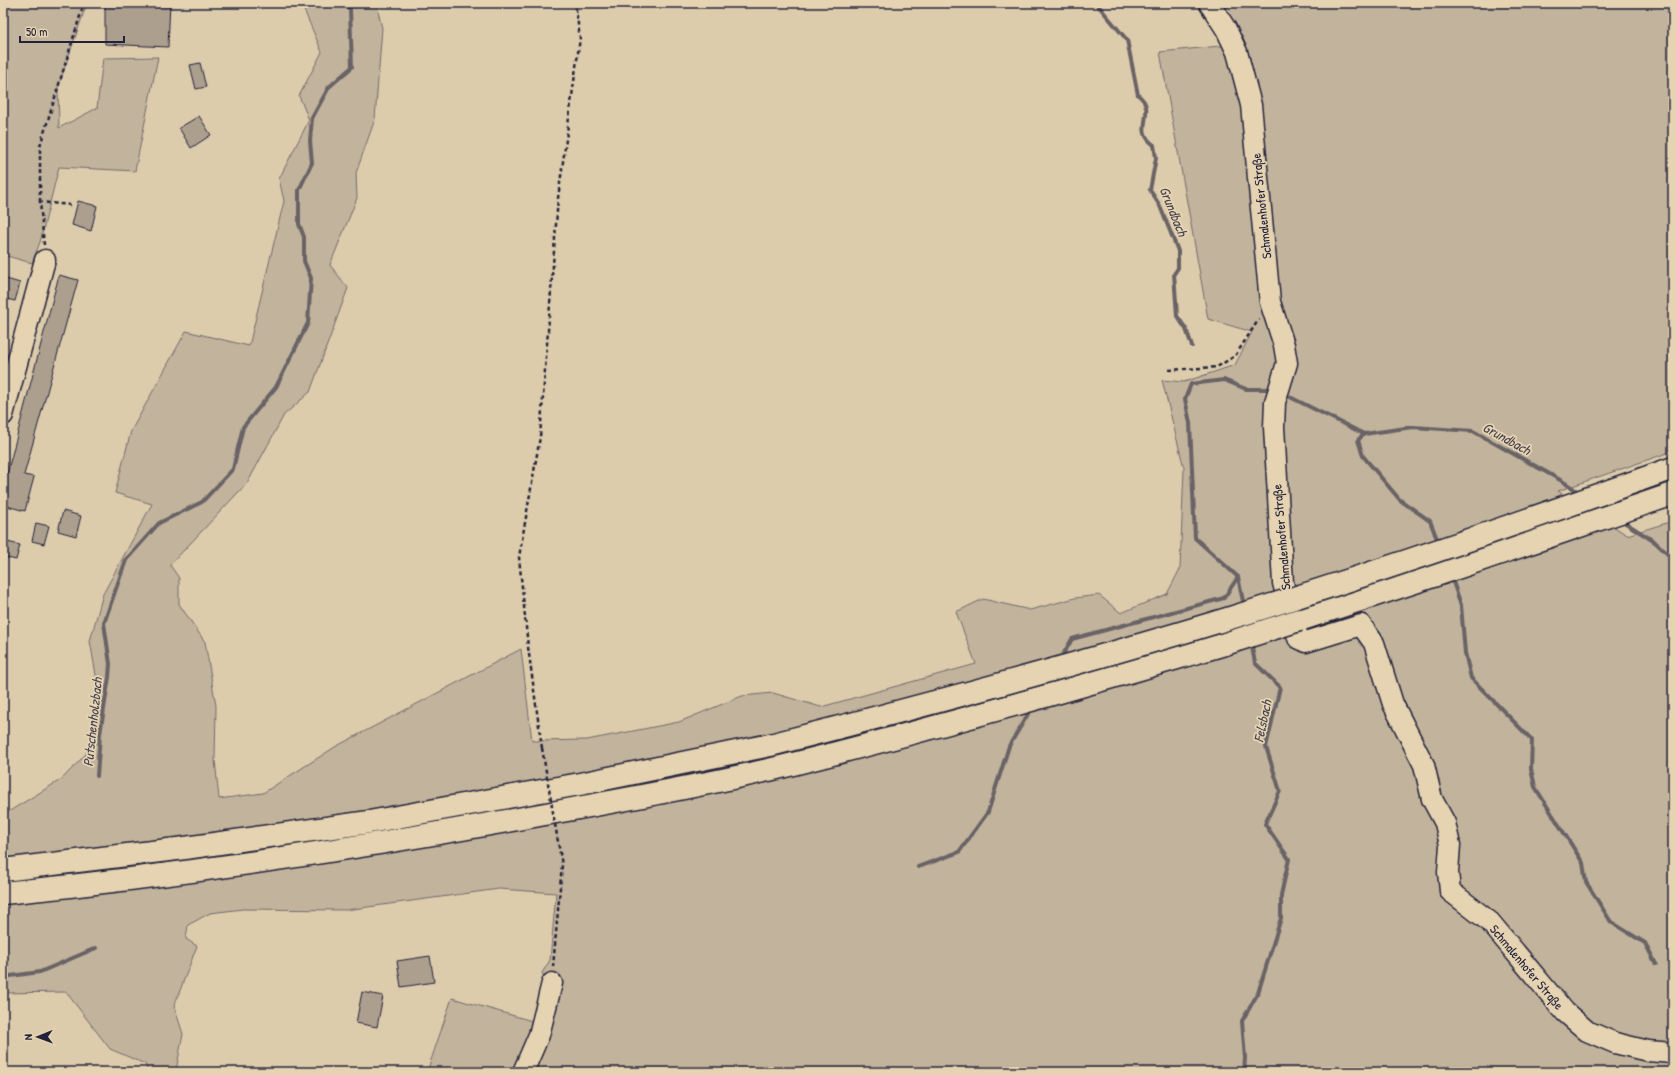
<svg xmlns="http://www.w3.org/2000/svg" width="1676" height="1075" font-family="'Patrick Hand',sans-serif">
<style>
.green{fill:#c2b39c;stroke:#726a6c}
.lines{fill:none;stroke-linecap:round;stroke-linejoin:round}
.stream{stroke:#696366;stroke-width:4}
.building{fill:#ac9f8e;stroke:#22223b}
.minor-casing{stroke:#22223b;stroke-width:23}
.highway-casing{stroke:#22223b;stroke-width:25}
.path{stroke:#22223b;stroke-width:2.5;stroke-dasharray:4 3;stroke-linecap:butt}
.minor{stroke:#e5d3b1;stroke-width:20}
.highway{stroke:#e5d3b1;stroke-width:22}
.highway-bridge-casing{stroke:#22223b;stroke-width:25;stroke-linecap:butt}
.path-bridge{stroke:#22223b;stroke-width:2.5;stroke-dasharray:4 3;stroke-linecap:butt}
.highway-bridge{stroke:#e5d3b1;stroke-width:22}
.labels{text-anchor:middle;dominant-baseline:central;stroke-width:3.5;stroke-linejoin:round;paint-order:stroke}
.street-label{font-size:13px;fill:#22223b;stroke:#e5d3b1}
.water-label{font-size:14px;font-style:italic;fill:#454251;stroke:#e5d3b1}
</style>
<rect width="100%" height="100%" fill="#ddccac"/>
<filter id="ink" filterUnits="userSpaceOnUse"><feTurbulence type="fractalNoise" baseFrequency=".025" numOctaves="2"/><feDisplacementMap in="SourceGraphic" scale="8" xChannelSelector="R" yChannelSelector="G"/><feConvolveMatrix kernelMatrix="1 2 1 2 8 2 1 2 1" color-interpolation-filters="sRGB"/></filter>
<g filter="url(#ink)">
<g class="green">
<polygon points="3,3 87,3 58,87 59,128 97,108 103,58 158,57 135,171 59,167 40,242 32,263 3,255"/>
<polygon points="301,3 376,3 382,28 375,119 356,173 357,198 330,265 348,288 310,392 284,415 248,482 170,565 179,578 179,604 205,642 216,706 215,760 219,799 263,793 335,747 521,649 532,741 587,740 679,722 742,696 773,693 821,707 976,664 956,612 983,599 1030,610 1075,598 1099,595 1121,613 1167,594 1180,569 1184,468 1162,380 1184,382 1235,365 1252,332 1208,319 1160,52 1230,45 1209,3 1673,3 1673,451 1558,491 1627,535 1673,521 1673,1072 427,1072 452,998 539,1023 548,986 542,973 550,960 556,893 499,889 346,910 243,909 210,913 188,925 186,939 197,946 174,1006 183,1034 176,1071 174,1072 148,1072 145,1064 110,1049 66,992 3,993 3,815 62,779 86,754 105,694 99,692 90,641 103,594 152,504 115,493 131,431 186,331 249,346 284,201 279,179 309,120 299,96 322,52"/>
</g>
<g class="lines">
<g class="stream">
<path d="M1096 3 1127 40 1138 95C1159 111 1131 129 1154 145L1156 158 1150 190 1160 206 1178 251V268L1174 274 1177 316 1186 329 1192 346"/>
<polyline points="1668,3 1673,5"/>
<polyline points="1286,395 1364,434 1413,427 1473,431 1562,481 1580,493"/>
<polyline points="1364,434 1358,440 1363,456 1400,500 1430,521 1439,544"/>
<polyline points="1621,520 1655,542 1673,559"/>
<polyline points="1451,576 1461,605 1465,653 1471,678 1532,740 1531,769 1535,787 1583,863 1586,882 1611,922 1645,943 1656,964"/>
<polyline points="1244,606 1238,577 1195,538 1190,423 1185,399 1191,384 1224,380 1246,389 1267,389"/>
<polyline points="1060,660 1072,639 1224,598 1238,577"/>
<polyline points="97,776 100,734 109,677 110,664 104,623 126,560 159,523 202,502 233,469 243,427 276,387 308,323 311,278 304,261 304,237 299,224 299,190 312,163 310,141 312,118 329,87 352,67 350,9 341,3"/>
<polyline points="918,867 959,852 988,812 1009,746 1031,709"/>
<polyline points="3,977 40,972 96,948"/>
<polyline points="1244,1072 1245,1058 1242,1021 1258,993 1281,918 1281,895 1289,859 1265,824 1280,791 1266,747 1280,687 1255,663 1251,642"/>
</g>
</g>
<g class="building">
<polygon points="105,3 170,3 168,47 105,44"/>
<polygon points="200,63 206,87 196,89 190,65"/>
<polygon points="199,116 211,135 191,148 179,128"/>
<polygon points="78,201 97,206 91,231 72,225"/>
<polygon points="59,275 78,280 24,475 34,477 25,511 3,505 3,489"/>
<polygon points="3,278 20,283 15,301 3,298"/>
<polygon points="63,511 81,516 76,536 58,531"/>
<polygon points="36,523 49,526 44,544 32,541"/>
<polygon points="3,541 20,545 16,560 3,557"/>
<polygon points="430,956 434,982 401,987 397,961"/>
<polygon points="362,992 383,996 377,1027 356,1023"/>
</g>
<g class="lines">
<g class="minor-casing">
<g id="minor">
<polyline points="1209,3 1226,29 1237,52 1251,105 1270,302 1284,345 1287,363 1275,402 1274,427 1283,583 1298,638 1306,642 1361,625 1374,643 1393,704 1424,765 1432,799 1445,823 1450,845 1448,872 1450,891 1490,922 1565,1012 1587,1031 1615,1043 1648,1051 1673,1053"/>
<polyline points="3,415 45,260"/>
<polyline points="523,1072 539,1035 552,983"/>
</g>
</g>
<g class="highway-casing">
<g id="highway">
<polyline points="1299,620 1442,573 1673,494"/>
<polyline points="3,870 185,848 369,822 580,784 770,745"/>
<path d="M3 893C176 876 348 850 518 819 605 803 692 788 777 768 927 731 1076 688 1225 644"/>
</g>
</g>
<g class="path">
<polyline points="40,202 40,146 84,3"/>
<polyline points="44,245 40,202 71,205"/>
<polyline points="1169,370 1217,367 1235,356 1259,319"/>
<polyline points="542,748 528,647 519,557 540,437 558,198 580,38 575,3"/>
<polyline points="553,967 562,865"/>
</g>
<use href="#minor" class="minor"/>
<use href="#highway" class="highway"/>
<g class="highway-bridge-casing">
<g id="highway-bridge">
<polyline points="1225,644 1299,620"/>
<path d="M770 745C923 706 1076 665 1227 619 1377 573 1526 521 1673 468"/>
</g>
</g>
<polyline class="path-bridge" points="542,748 562,865"/>
<use href="#highway-bridge" class="highway-bridge"/>
</g>
</g>
<g class="labels">
<g class="street-label">
<text transform="translate(1261 206) rotate(-96)">Schmalenhofer Straße</text>
<text transform="translate(1281 537) rotate(-95)">Schmalenhofer Straße</text>
<text transform="translate(1527 967) rotate(50)">Schmalenhofer Straße</text>
</g>
<g class="water-label">
<text transform="translate(1174 211) rotate(68)">Grundbach</text>
<text transform="translate(1507 438) rotate(29)">Grundbach</text>
<text transform="translate(1262 721) rotate(-78)">Felsbach</text>
<text transform="translate(92 722) rotate(-84)">Putschenholzbach</text>
</g>
</g>
<rect width="1676" height="1075" fill="none" stroke="#e5d3b1" stroke-width="16"/>
<rect x="8" y="8" width="1660" height="1059" fill="none" stroke="#22223b" stroke-width="1.5" filter="url(#ink)"/>
<g transform="translate(38 1037) rotate(269)" stroke="#e5d3b1" stroke-width="3" paint-order="stroke">
<path d="M0-3L7 15L0 10L-7 15Z" fill="#22223b"/>
<text y="-6" font-size="11" font-weight="bold" text-anchor="middle" fill="#22223b">N</text>
</g>
<path d="M20 36v6h104v-6" fill="none" stroke="#22223b" stroke-width="2"/>
<text x="26" y="36" font-size="12" fill="#22223b" stroke="#e5d3b1" stroke-width="3" paint-order="stroke">50 m</text>
</svg>
